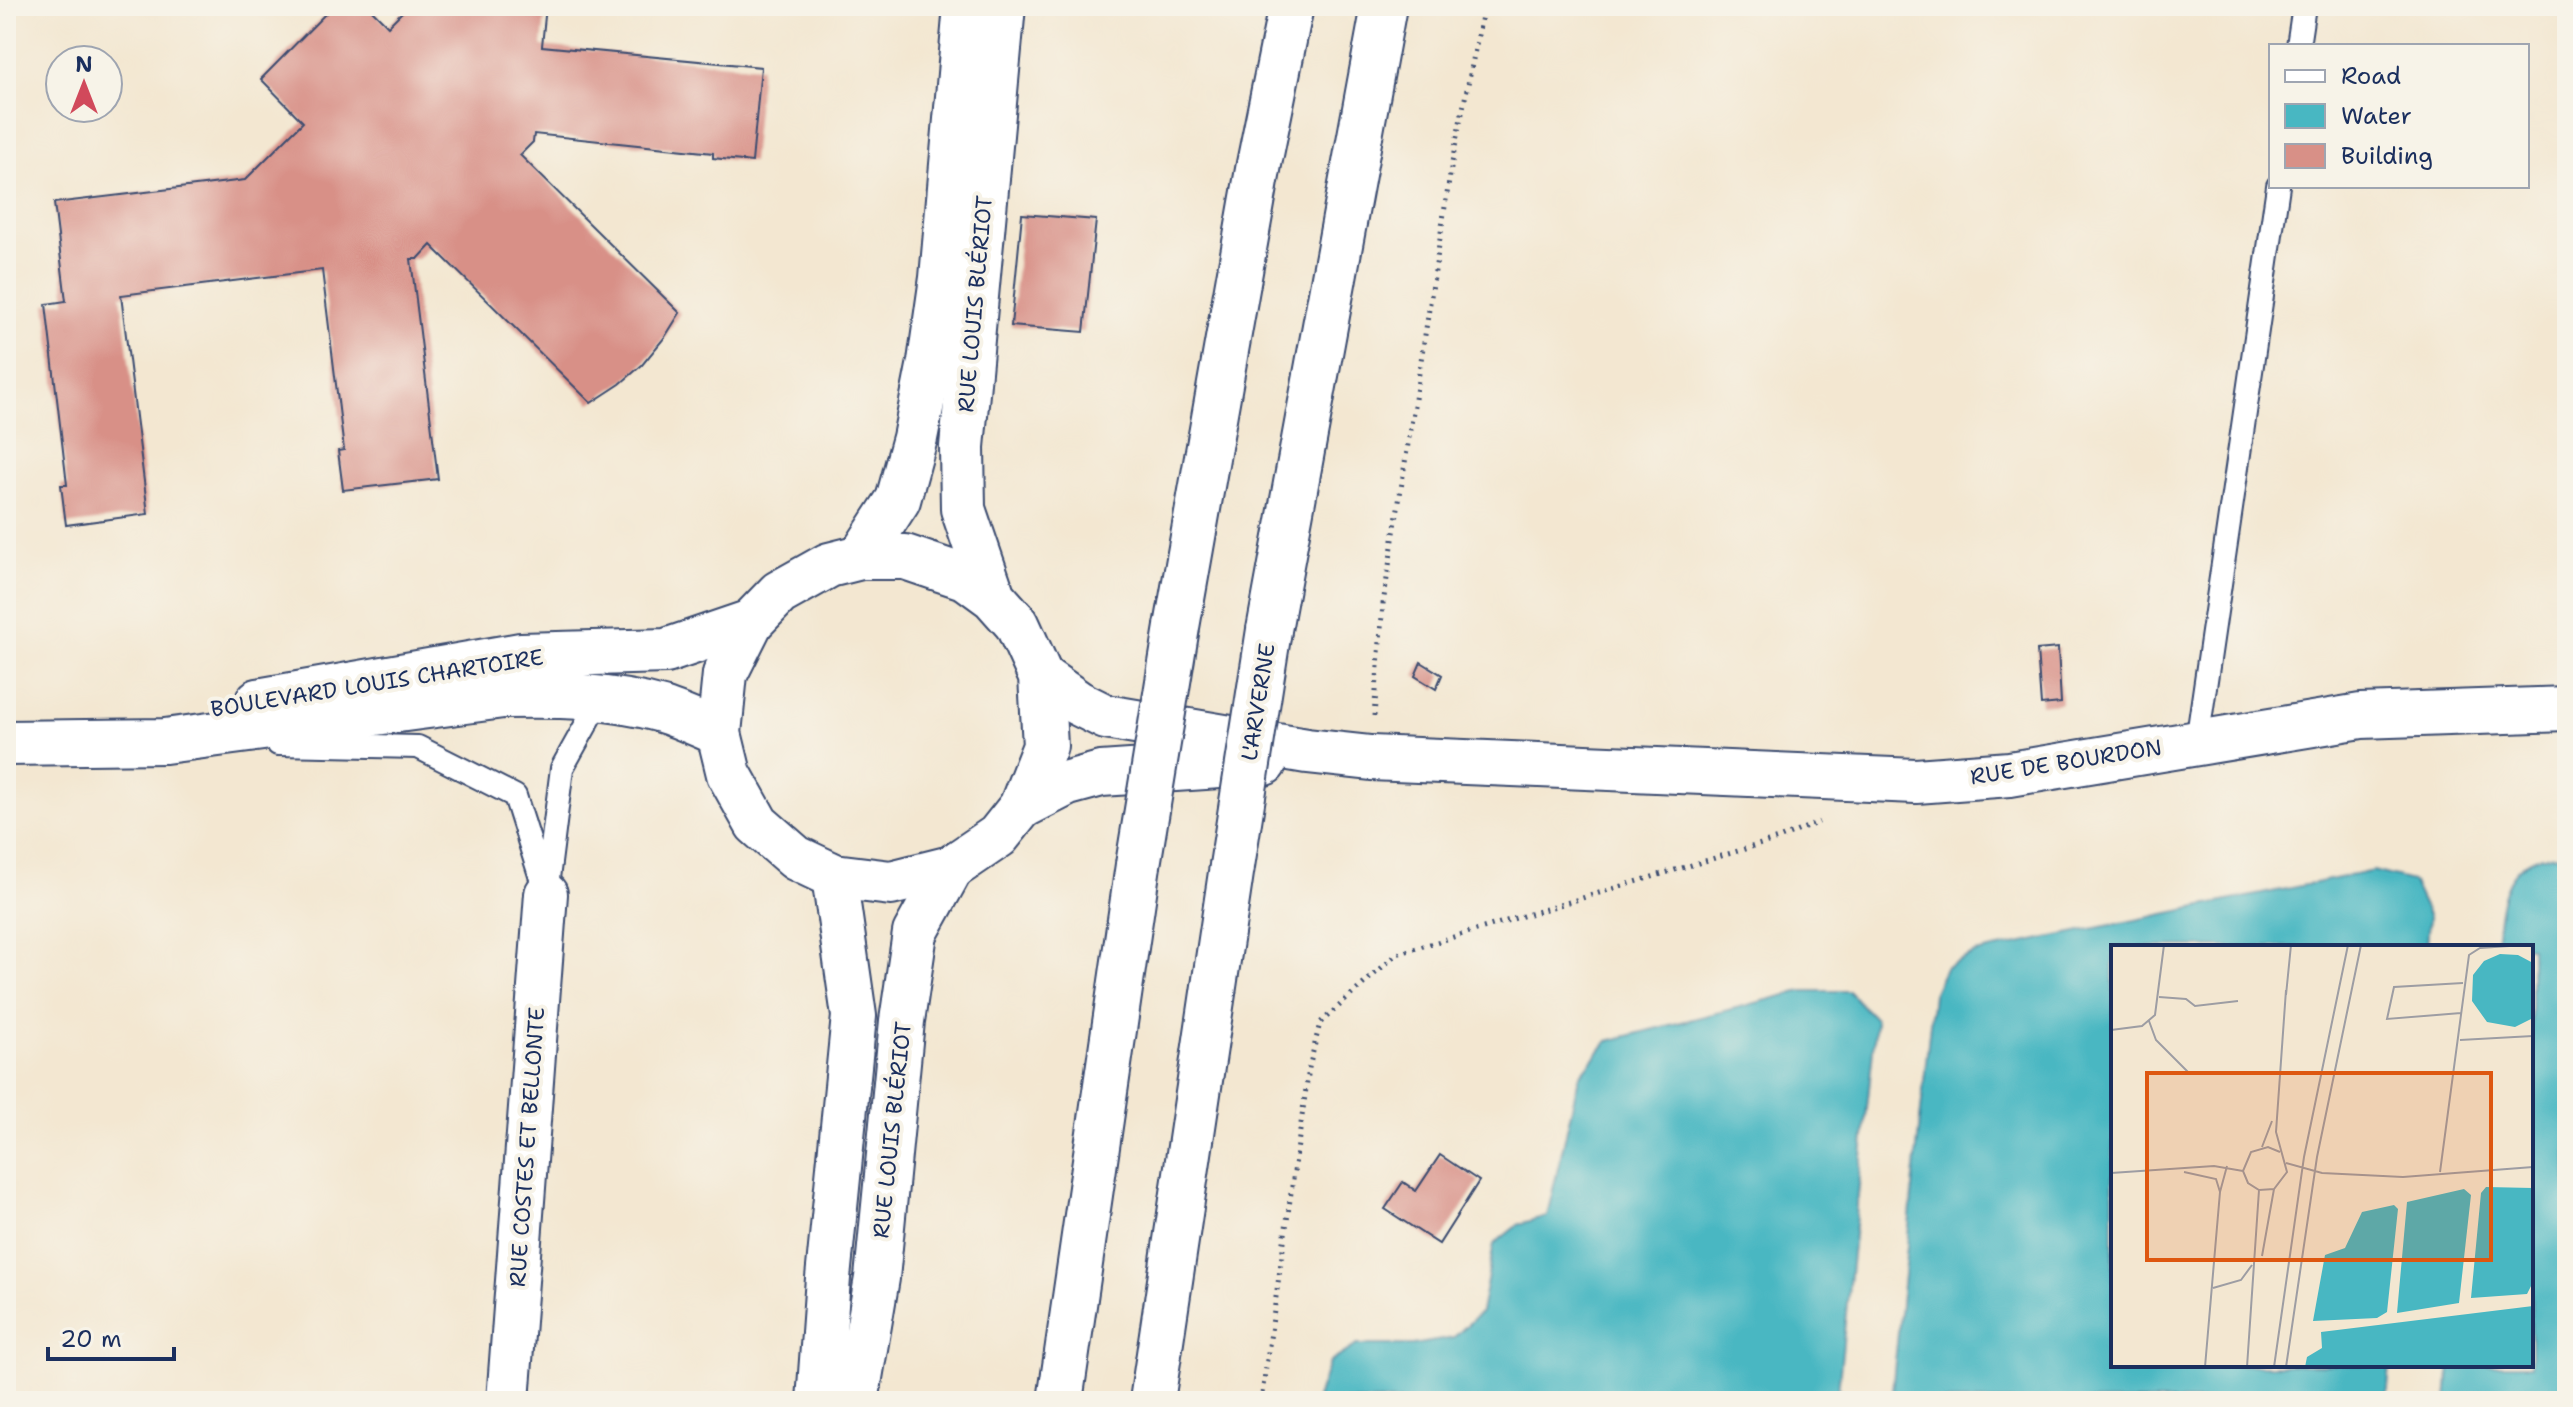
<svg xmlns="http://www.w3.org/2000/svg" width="2573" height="1407" font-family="'Shantell Sans',sans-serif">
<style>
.water{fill:#48b7c2;stroke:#327390;stroke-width:2}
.building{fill:#d89087}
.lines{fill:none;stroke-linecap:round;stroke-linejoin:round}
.lane-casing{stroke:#3b4b6f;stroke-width:26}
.street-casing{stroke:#3b4b6f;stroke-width:46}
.secondary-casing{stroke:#3b4b6f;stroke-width:48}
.highway-casing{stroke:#3b4b6f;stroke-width:48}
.path{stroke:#3b4b6f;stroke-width:5;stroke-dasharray:2 6;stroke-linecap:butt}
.lane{stroke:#fff;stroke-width:22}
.street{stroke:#fff;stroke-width:42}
.secondary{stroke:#fff;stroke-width:44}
.highway{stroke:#fff;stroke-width:44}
.highway-bridge-casing{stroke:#3b4b6f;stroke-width:48;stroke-linecap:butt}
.highway-bridge{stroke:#fff;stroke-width:44}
.labels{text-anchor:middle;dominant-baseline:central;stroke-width:8;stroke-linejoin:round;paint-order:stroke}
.street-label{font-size:22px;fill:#1b2f5e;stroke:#f7f3e8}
.inset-road{fill:none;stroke:#9d9da3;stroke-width:2}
.view{fill:#de5710;fill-opacity:0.15;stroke:#de5710;stroke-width:4}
.inset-edge{fill:none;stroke:#1b2f5e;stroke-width:4}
</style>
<rect width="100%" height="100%" fill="#f7f3e8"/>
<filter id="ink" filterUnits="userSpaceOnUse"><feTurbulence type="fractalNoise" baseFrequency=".0125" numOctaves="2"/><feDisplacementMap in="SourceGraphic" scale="16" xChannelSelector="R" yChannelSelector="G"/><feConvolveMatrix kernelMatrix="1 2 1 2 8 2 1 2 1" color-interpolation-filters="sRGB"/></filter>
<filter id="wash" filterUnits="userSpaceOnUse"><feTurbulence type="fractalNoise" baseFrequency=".006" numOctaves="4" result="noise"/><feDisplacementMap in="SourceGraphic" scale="32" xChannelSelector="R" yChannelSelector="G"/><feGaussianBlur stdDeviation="1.8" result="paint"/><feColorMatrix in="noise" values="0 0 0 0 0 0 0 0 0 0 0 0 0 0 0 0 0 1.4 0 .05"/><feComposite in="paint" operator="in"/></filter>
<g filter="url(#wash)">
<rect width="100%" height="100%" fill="#f3e7d1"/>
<g class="water">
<path d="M2567 856V1401H2447L2450 1365H2531V947H2496C2499 914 2499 873 2535 858 2544 854 2557 856 2567 856Z"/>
<polygon points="2373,871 2412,881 2429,917 2427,947 2113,947 2113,1365 2390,1365 2387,1401 1891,1401 1933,994 1945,968 1975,953"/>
<polygon points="1802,991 1848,991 1876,1020 1837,1401 1316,1401 1329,1363 1357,1345 1413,1345 1453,1338 1481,1312 1494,1244 1519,1224 1547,1216 1579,1077 1608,1041"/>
</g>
<g id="blocks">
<g class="building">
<polygon points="333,6 368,6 388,26 408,6 546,6 542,46 761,67 752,162 713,158 713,153 534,134 533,142 520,155 680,313 665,337 642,365 620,384 591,403 431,245 418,259 411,259 438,479 343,490 338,451 344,450 322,270 121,295 148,514 66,525 61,485 67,485 46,304 66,301 54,203 245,180 303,122 261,79"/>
<polygon points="1022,214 1096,220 1084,332 1011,326"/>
<polygon points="2058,648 2061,703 2041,705 2037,650"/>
<polygon points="1421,662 1442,675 1436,689 1415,676"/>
<polygon points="1440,1155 1479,1181 1439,1244 1385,1209 1403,1182 1416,1191"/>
</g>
</g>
</g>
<g filter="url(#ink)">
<use href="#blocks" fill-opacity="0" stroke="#3b4b6f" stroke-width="2"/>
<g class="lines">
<g class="lane-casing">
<g id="lane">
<polyline points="2298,46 2304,6"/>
<polyline points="2197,742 2278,186"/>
<polyline points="278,744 418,747 515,796 546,894 562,768 601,698"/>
</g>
</g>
<g class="street-casing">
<polyline id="street" points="508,1401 546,894"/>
</g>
<g class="secondary-casing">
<g id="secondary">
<polyline points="861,557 898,500 915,438 930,362 942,278 966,6"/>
<polyline points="993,597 967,578 905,557 861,557 829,565 779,593 751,622 725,674 719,733 729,774 757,824 796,858 834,876 891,883 951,868 998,836 1021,807 1045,746 1041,677 1017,624 993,597 963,509 962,447 1003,6"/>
<polyline points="1041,677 1078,703 1106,717 1307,751 1371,758 1916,781 2010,774 2361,716 2567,709"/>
<polyline points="258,701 521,655 666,651 751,622"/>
<path d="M6 743 165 741 503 696C556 695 610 695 662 710 681 716 700 725 719 733"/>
<polyline points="1021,807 1068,783 1101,774 1264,763"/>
<polyline points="819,1401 828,1278 854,1016 834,876"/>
<polyline points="856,1401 877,1278 902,1021 915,933 951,868"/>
</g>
</g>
<g class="highway-casing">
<g id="highway">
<polyline points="1177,627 1259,164 1291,6"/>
<polyline points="1269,630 1384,6"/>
<polyline points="1060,1401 1138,865"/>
<polyline points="1152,1401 1232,866"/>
</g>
</g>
<g class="path">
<polyline points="1374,716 1383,604 1452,162 1484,6"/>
<polyline points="1261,1401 1309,1068 1320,1023 1397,954 1781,838 1819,822"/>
</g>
<use href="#lane" class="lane"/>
<use href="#street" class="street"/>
<use href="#secondary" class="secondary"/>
<use href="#highway" class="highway"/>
<g class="highway-bridge-casing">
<g id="highway-bridge">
<polyline points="1138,865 1177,627"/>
<polyline points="1232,866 1269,630"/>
</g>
</g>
<use href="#highway-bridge" class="highway-bridge"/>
</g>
</g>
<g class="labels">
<g class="street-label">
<text transform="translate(975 304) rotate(-85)">RUE LOUIS BLÉRIOT</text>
<text transform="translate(377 683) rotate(-9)">BOULEVARD LOUIS CHARTOIRE</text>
<text transform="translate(1258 702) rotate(-81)">L'ARVERNE</text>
<text transform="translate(2066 762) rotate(-9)">RUE DE BOURDON</text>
<text transform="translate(892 1130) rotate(-84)">RUE LOUIS BLÉRIOT</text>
<text transform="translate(527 1147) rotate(-86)">RUE COSTES ET BELLONTE</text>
</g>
</g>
<g transform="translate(2111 945)">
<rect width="422" height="422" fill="#f3e7d1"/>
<path d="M389 9 407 10 422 18V73L404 82 376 77 361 56 362 30 373 16ZM375 242 422 243 421 339 416 349 360 353 370 248ZM353 244 360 250 348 358 286 368 296 257ZM283 260 287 264 276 367 266 373 202 376 214 310 234 303 251 267ZM422 361V422H194L196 412 211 403 210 387Z" fill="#48b7c2"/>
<path class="inset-road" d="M175 50 180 0M48 52 75 54 84 61 127 56M350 68 276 74 283 42 352 38M38 76 45 95 77 127M0 85 31 81 44 70 53 0M349 95 422 91M151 202 161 176M169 207 157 202 140 207 132 226 137 238 148 245 163 244 176 227 165 187 175 45M175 218 211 228 292 232 422 222M73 227 105 234 109 247 116 221M329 227 358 10 369 3 413 0M0 228 103 221 132 226M151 311 163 244M102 343 130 335 141 320M94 422 109 247M136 422 148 245M163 422 193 212 237 0M175 422 206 212 250 0"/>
<path class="view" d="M36 128H380V315H36Z"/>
<rect width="422" height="422" class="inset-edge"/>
</g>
<rect width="2573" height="1407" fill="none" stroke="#f7f3e8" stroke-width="32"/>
<rect x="2269" y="44" width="260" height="144" fill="#f7f3e8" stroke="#9fa5b1" stroke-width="2"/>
<rect x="2285" y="70" width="40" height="12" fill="#ffffff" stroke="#9fa5b1" stroke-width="2"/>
<text x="2341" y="84" font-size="24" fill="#1b2f5e">Road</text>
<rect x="2285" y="104" width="40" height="24" fill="#48b7c2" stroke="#9fa5b1" stroke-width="2"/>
<text x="2341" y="124" font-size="24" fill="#1b2f5e">Water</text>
<rect x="2285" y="144" width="40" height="24" fill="#d89087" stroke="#9fa5b1" stroke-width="2"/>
<text x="2341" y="164" font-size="24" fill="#1b2f5e">Building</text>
<g transform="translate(84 84)"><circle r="38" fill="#f7f3e8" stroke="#9fa5b1" stroke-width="2"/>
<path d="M0-6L14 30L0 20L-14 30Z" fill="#d1495b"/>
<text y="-12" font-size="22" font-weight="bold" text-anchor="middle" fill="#1b2f5e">N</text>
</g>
<path d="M48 1347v12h126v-12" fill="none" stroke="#1b2f5e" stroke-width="4"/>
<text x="60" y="1347" font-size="24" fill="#1b2f5e" stroke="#f7f3e8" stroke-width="6" paint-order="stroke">20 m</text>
</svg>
